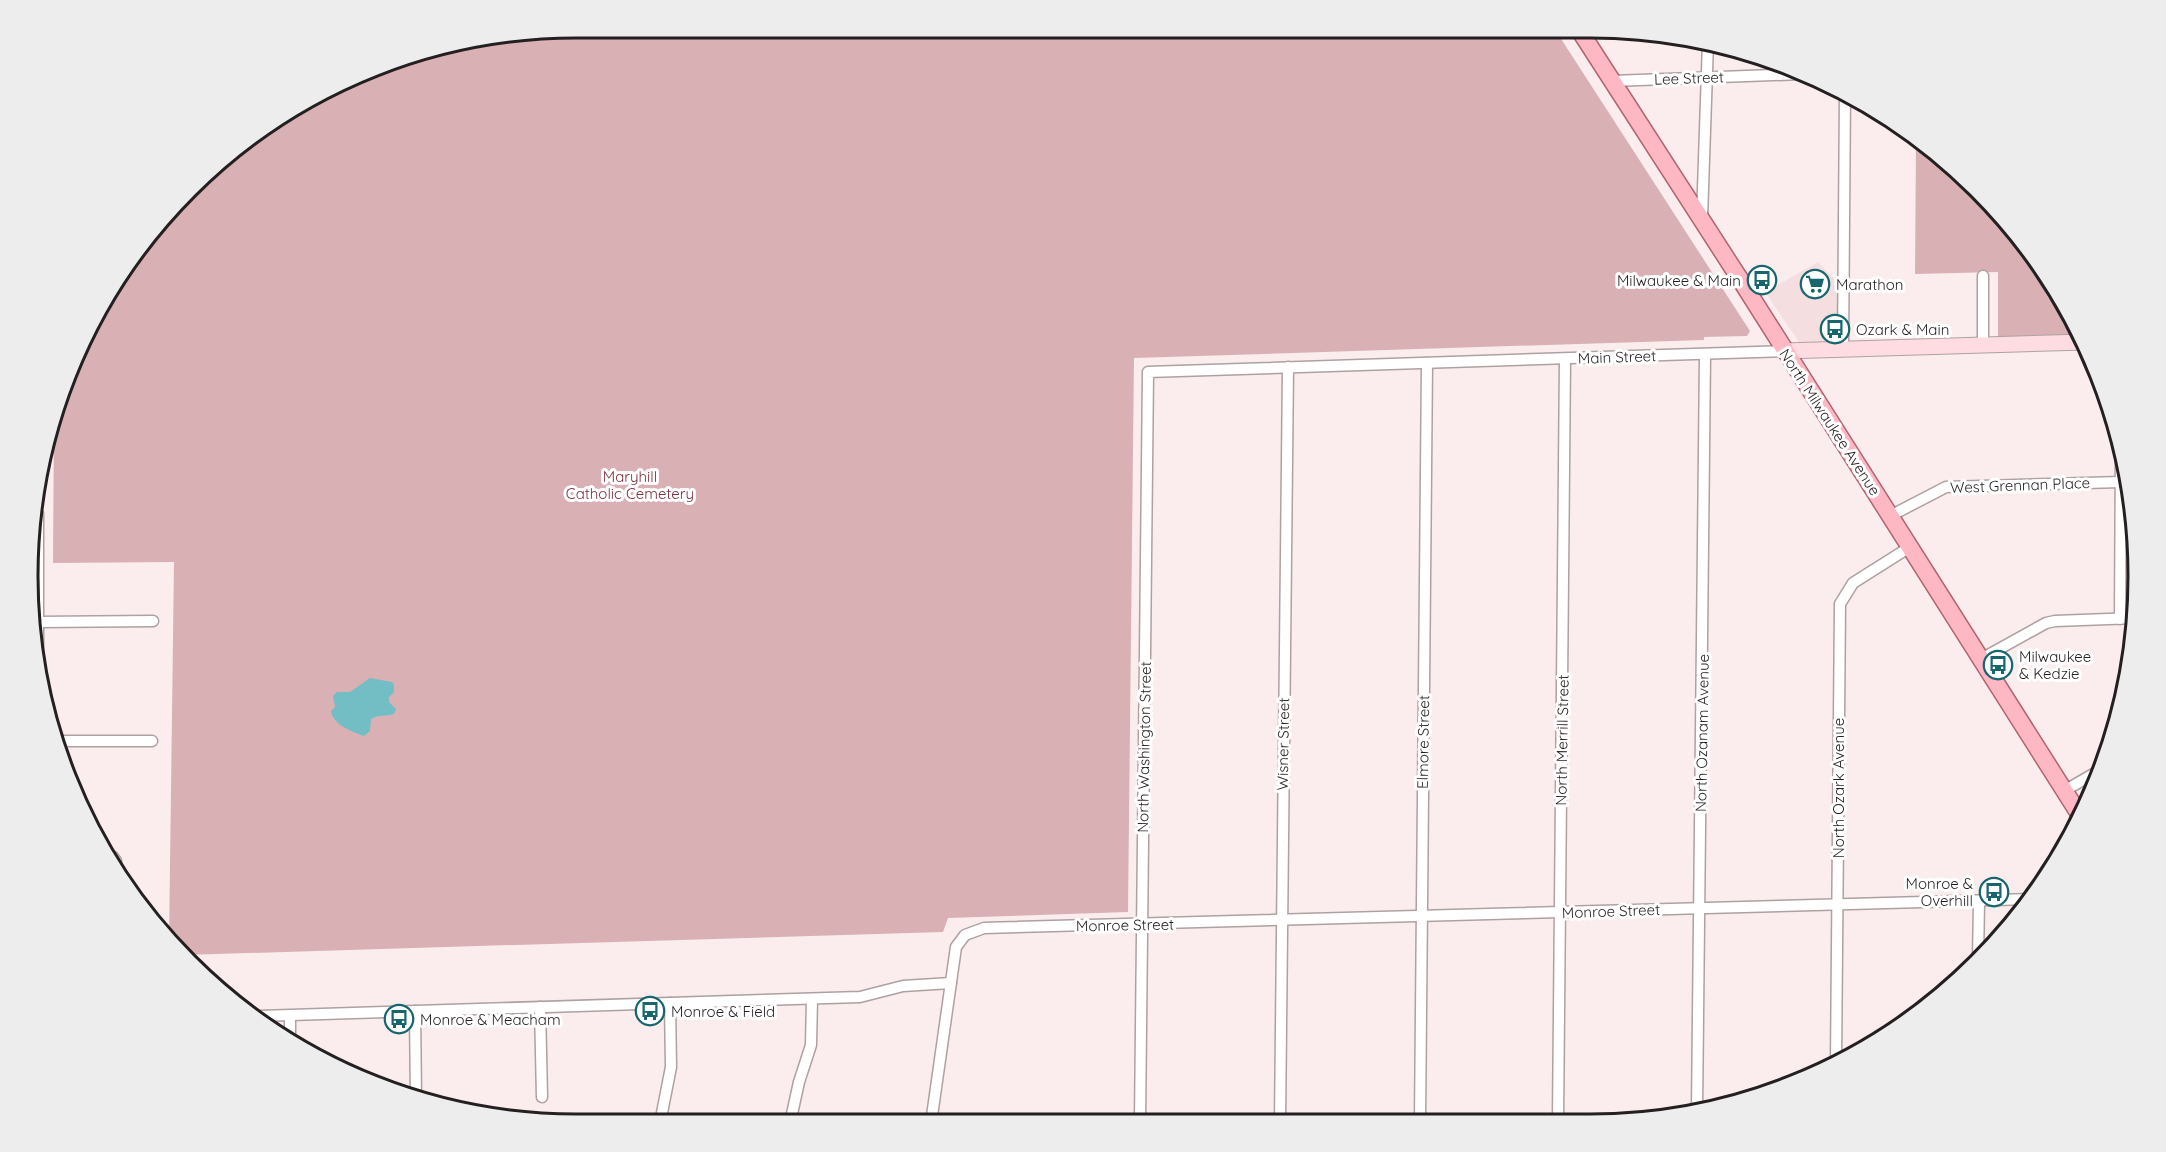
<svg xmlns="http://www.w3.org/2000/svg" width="2166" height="1152" font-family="Quicksand,sans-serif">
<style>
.built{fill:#f4dee0}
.green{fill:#d9b1b5}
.water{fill:#73bdc4}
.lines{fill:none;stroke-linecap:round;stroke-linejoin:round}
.street-casing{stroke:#aea1a2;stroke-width:13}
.secondary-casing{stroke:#aea1a2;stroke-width:17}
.primary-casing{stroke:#b16470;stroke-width:19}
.street{stroke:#fff;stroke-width:10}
.secondary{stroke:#fedce1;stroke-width:15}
.primary{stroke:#feb8c3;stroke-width:16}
.labels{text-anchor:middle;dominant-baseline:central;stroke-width:6;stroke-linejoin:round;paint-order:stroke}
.street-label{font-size:15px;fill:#241f20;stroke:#fff}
.poi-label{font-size:15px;fill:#241f20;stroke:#fff;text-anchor:start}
.park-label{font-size:15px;fill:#7a303e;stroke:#fff}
.rim{fill:none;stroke:#241f20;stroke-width:3}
</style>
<rect width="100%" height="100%" fill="#fbedee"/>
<polygon class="built" points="1818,262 1845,290 1846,346 1803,348 1765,292"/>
<g class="green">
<polygon points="576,27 1554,28 1750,331 1747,336 1704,337 1704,340 1134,358 1128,912 948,918 943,932 184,955 169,942 174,562 53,563 54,416 119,271 242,141 399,56"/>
<polygon points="1916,138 1952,163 2025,242 2083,336 1998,338 1998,272 1915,274"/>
</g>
<path class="water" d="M370 678 392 682 394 685V692L389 697V702L396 709 394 714C386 717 379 714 371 719L370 731 364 736C352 732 332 724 331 711L335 707 333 696 337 692H350Z"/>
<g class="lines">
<g class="street-casing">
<g id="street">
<polyline points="1612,81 1802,74"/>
<polyline points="1702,218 1708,42"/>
<polyline points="1983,276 1983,345"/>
<polyline points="1843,349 1845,93"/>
<polyline points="38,514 38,653"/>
<polyline points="1890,516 1946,487 2121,482"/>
<polyline points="2120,619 2121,441"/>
<polyline points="38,622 153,621"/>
<polyline points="1981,659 2046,623 2055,621 2135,618"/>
<polyline points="58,741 152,741"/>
<polyline points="2064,791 2102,769"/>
<polyline points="113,857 116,861"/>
<polyline points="1978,960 1979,901"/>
<polyline points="540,1007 542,1097"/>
<polyline points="415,1011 416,1099"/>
<polyline points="259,1016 860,997 903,986 951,983"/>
<polyline points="290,1016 290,1042"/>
<polyline points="1836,1064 1840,604 1853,583 1910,547"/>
<polyline points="1697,1111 1705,355"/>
<polyline points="1420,1121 1427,363"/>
<polyline points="1558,1121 1565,359"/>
<polyline points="1140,1122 1148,372 1784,351"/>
<polyline points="1280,1122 1288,367"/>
<polyline points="660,1123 671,1067 670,1003"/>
<polyline points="790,1123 799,1082 811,1045 812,999"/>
<polyline points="931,1123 956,947 965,935 984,928 2031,899"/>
</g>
</g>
<g class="secondary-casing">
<polyline id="secondary" points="1784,351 2086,342"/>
</g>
<g class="primary-casing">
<polyline id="primary" points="1578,28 1745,287 2081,817"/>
</g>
<use href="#street" class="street"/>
<use href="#secondary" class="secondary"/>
<use href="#primary" class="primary"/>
</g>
<defs>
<g id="bus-ring" transform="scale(1.5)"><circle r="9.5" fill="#fff" stroke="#18666d" stroke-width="1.5"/><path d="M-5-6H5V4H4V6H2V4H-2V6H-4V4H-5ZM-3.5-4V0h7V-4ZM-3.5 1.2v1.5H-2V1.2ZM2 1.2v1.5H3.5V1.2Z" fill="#18666d"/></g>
<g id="supermarket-ring" transform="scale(1.5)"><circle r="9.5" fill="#fff" stroke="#18666d" stroke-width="1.5"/><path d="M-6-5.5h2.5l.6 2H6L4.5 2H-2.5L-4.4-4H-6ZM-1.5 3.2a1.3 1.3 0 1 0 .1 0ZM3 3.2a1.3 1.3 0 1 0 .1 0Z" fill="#18666d"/></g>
</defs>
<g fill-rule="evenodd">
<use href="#bus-ring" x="1762" y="280"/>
<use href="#supermarket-ring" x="1815" y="284"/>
<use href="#bus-ring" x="1835" y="329"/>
<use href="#bus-ring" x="1998" y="665"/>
<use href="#bus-ring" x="1994" y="892"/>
<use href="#bus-ring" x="650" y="1011"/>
<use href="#bus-ring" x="399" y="1019"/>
</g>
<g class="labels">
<g class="street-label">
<text transform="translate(1689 78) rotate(-2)">Lee Street</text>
<text transform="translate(1617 357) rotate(-2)">Main Street</text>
<text transform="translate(1830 422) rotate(57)">North Milwaukee Avenue</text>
<text transform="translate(2020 485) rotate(-2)">West Grennan Place</text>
<text transform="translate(1702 733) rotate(-89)">North Ozanam Avenue</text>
<text transform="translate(1562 740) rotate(-89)">North Merrill Street</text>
<text transform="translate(1423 742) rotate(-89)">Elmore Street</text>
<text transform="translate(1283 744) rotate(-89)">Wisner Street</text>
<text transform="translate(1144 747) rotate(-89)">North Washington Street</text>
<text transform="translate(1838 788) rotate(-90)">North Ozark Avenue</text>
<text transform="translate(1611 911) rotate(-2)">Monroe Street</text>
<text transform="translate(1125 925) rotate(-1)">Monroe Street</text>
</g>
<g class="poi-label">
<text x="1741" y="280" text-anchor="end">Milwaukee &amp; Main</text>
<text x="1836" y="284">Marathon</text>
<text x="1856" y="329">Ozark &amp; Main</text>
<text x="2019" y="656">Milwaukee<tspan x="2019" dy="17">&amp; Kedzie</tspan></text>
<text x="1973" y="883" text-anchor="end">Monroe &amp;<tspan x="1973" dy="17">Overhill</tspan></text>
<text x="671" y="1011">Monroe &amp; Field</text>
<text x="420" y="1019">Monroe &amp; Meacham</text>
</g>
<g class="park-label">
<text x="630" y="476">Maryhill<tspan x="630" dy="17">Catholic Cemetery</tspan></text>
</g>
</g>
<path d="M0 0H2166V1152H0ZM576 38H1590A538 538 0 0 1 2128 576V576A538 538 0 0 1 1590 1114H576A538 538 0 0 1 38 576V576A538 538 0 0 1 576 38Z" fill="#ededed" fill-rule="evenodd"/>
<path class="rim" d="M576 38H1590A538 538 0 0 1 2128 576V576A538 538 0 0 1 1590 1114H576A538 538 0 0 1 38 576V576A538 538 0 0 1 576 38Z"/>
</svg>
